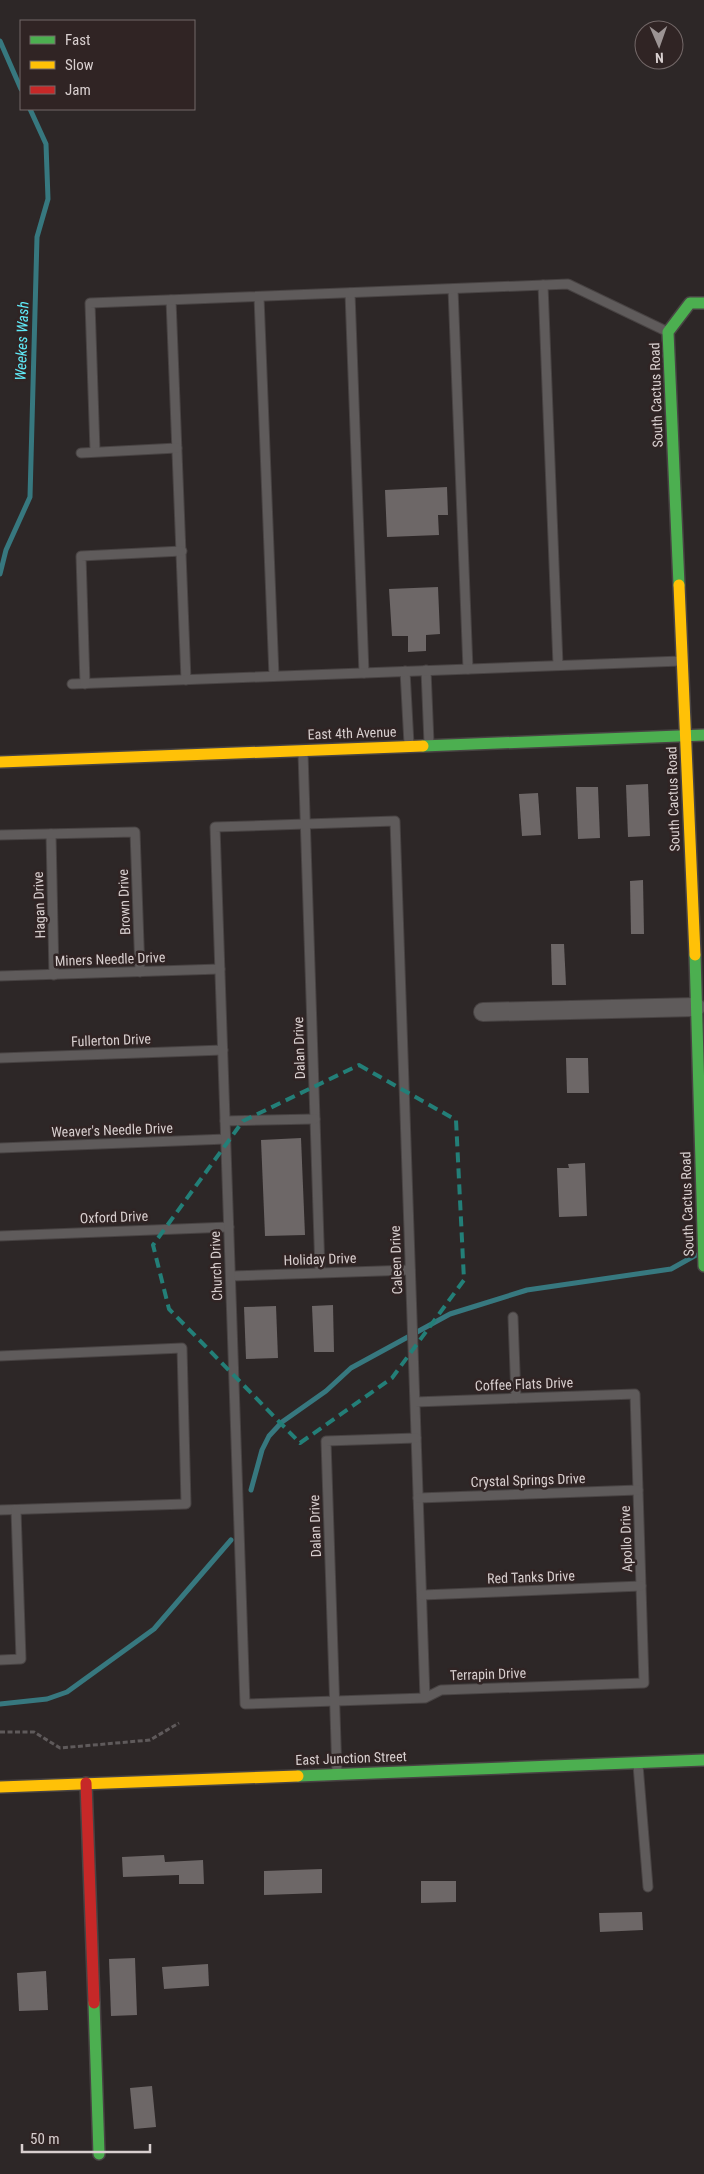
<svg xmlns="http://www.w3.org/2000/svg" width="704" height="2174" font-family="'Roboto Condensed',sans-serif">
<style>
.lines{fill:none;stroke-linecap:round;stroke-linejoin:round}
.stream{stroke:#37787f;stroke-width:5}
.building{fill:#6d6767}
.lane-casing{stroke:#484343;stroke-width:11}
.street-casing{stroke:#484343;stroke-width:20}
.fast-casing{stroke:#484343;stroke-width:14}
.slow-casing{stroke:#484343;stroke-width:14}
.jam-casing{stroke:#484343;stroke-width:14}
.path{stroke:#5f5a5b;stroke-width:3;stroke-dasharray:5 2.5;stroke-linecap:butt}
.lane{stroke:#5f5b5b;stroke-width:9}
.street{stroke:#5f5b5b;stroke-width:18}
.fast{stroke:#4caf50;stroke-width:11}
.slow{stroke:#ffc107;stroke-width:11}
.jam{stroke:#c62828;stroke-width:11}
.marked{fill:none;stroke:#237f78;stroke-width:4;stroke-dasharray:10 6;stroke-linejoin:round}
.labels{text-anchor:middle;dominant-baseline:central;stroke-width:5;stroke-linejoin:round;paint-order:stroke}
.street-label{font-size:14px;fill:#d8cfcf;stroke:#302424}
.water-label{font-size:15px;font-style:italic;fill:#60eaf8;stroke:#302424}
</style>
<rect width="100%" height="100%" fill="#2d2727"/>
<g class="lines">
<g class="stream">
<polyline points="0,41 21,89"/>
<polyline points="0,574 6,550 30,497 37,237 48,199 46,144 30,109"/>
<polyline points="251,1490 262,1450 269,1436 282,1422 326,1391 351,1368 450,1314 527,1290 671,1269 696,1255"/>
<polyline points="0,1704 47,1699 67,1692 154,1629 231,1540"/>
</g>
</g>
<g class="building">
<polygon points="447,487 448,515 438,515 439,535 387,537 385,490"/>
<polygon points="438,587 440,634 426,635 426,651 408,652 408,636 392,636 389,589"/>
<polygon points="648,784 650,836 628,837 626,785"/>
<polygon points="576,787 598,787 600,838 578,839"/>
<polygon points="538,793 541,835 522,836 519,794"/>
<polygon points="643,880 644,934 631,934 630,881"/>
<polygon points="551,944 564,944 566,985 552,985"/>
<polygon points="566,1058 588,1058 589,1093 567,1093"/>
<polygon points="301,1138 305,1235 265,1236 261,1140"/>
<polygon points="585,1163 587,1216 559,1217 557,1168 569,1168 568,1164"/>
<polygon points="333,1305 334,1352 314,1352 312,1306"/>
<polygon points="276,1306 278,1358 246,1359 244,1307"/>
<polygon points="164,1855 165,1862 203,1860 204,1884 179,1884 179,1875 123,1877 122,1857"/>
<polygon points="322,1869 322,1893 264,1895 264,1871"/>
<polygon points="421,1881 456,1881 456,1902 421,1903"/>
<polygon points="642,1912 643,1930 600,1932 599,1913"/>
<polygon points="135,1958 137,2015 111,2016 109,1959"/>
<polygon points="208,1964 209,1986 164,1989 162,1967"/>
<polygon points="46,1971 48,2010 19,2011 17,1973"/>
<polygon points="152,2086 156,2127 134,2129 130,2088"/>
</g>
<g class="lines">
<g class="lane-casing">
<g id="lane">
<polyline points="543,285 558,665"/>
<polyline points="453,289 468,669"/>
<polyline points="350,293 364,673"/>
<polyline points="259,297 274,676"/>
<polyline points="171,300 186,680"/>
<polyline points="95,451 90,303 568,284 668,332"/>
<polyline points="81,453 177,448"/>
<polyline points="426,670 429,743"/>
<polyline points="405,671 409,744"/>
<polyline points="72,684 681,661"/>
<polyline points="85,684 81,556 182,551"/>
<polyline points="303,753 320,1272"/>
<polyline points="51,834 54,975"/>
<polyline points="0,835 135,832 140,972"/>
<polyline points="0,976 220,969"/>
<polyline points="0,1058 223,1050"/>
<polyline points="225,1121 315,1119"/>
<polyline points="0,1148 226,1139"/>
<polyline points="0,1236 229,1227"/>
<polyline points="231,1276 410,1270"/>
<polyline points="513,1317 516,1398"/>
<polyline points="0,1356 182,1348 186,1504 0,1510"/>
<polyline points="415,1402 635,1394 644,1683 441,1690 425,1698 245,1704 215,827 395,821 425,1698"/>
<polyline points="418,1498 638,1490"/>
<polyline points="422,1595 641,1586"/>
<polyline points="0,1660 21,1659 16,1510"/>
<polyline points="638,1765 648,1887"/>
<polyline points="337,1773 326,1441 416,1438"/>
</g>
</g>
<g class="street-casing">
<polyline id="street" points="483,1012 696,1007"/>
</g>
<g class="fast-casing">
<g id="fast">
<polyline points="679,585 668,332 690,303 704,303"/>
<polyline points="423,746 704,735"/>
<polyline points="695,955 704,1266"/>
<polyline points="298,1776 704,1760"/>
<polyline points="94,2003 99,2154"/>
</g>
</g>
<g class="slow-casing">
<g id="slow">
<polyline points="679,585 695,955"/>
<polyline points="0,762 423,746"/>
<polyline points="0,1787 298,1776"/>
</g>
</g>
<g class="jam-casing">
<polyline id="jam" points="86,1783 94,2003"/>
</g>
<polyline class="path" points="0,1732 34,1732 60,1748 150,1740 179,1723"/>
<use href="#lane" class="lane"/>
<use href="#street" class="street"/>
<use href="#fast" class="fast"/>
<use href="#slow" class="slow"/>
<use href="#jam" class="jam"/>
</g>
<path class="marked" d="M359 1065 456 1120 464 1280 392 1378 300 1443 169 1309 153 1245 243 1121Z"/>
<g class="labels">
<g class="street-label">
<text transform="translate(656 395) rotate(-92)">South Cactus Road</text>
<text transform="translate(352 733) rotate(-2)">East 4th Avenue</text>
<text transform="translate(673 799) rotate(-92)">South Cactus Road</text>
<text transform="translate(124 902) rotate(-92)">Brown Drive</text>
<text transform="translate(39 905) rotate(-92)">Hagan Drive</text>
<text transform="translate(110 959) rotate(-2)">Miners Needle Drive</text>
<text transform="translate(111 1040) rotate(-2)">Fullerton Drive</text>
<text transform="translate(299 1048) rotate(-92)">Dalan Drive</text>
<text transform="translate(112 1130) rotate(-2)">Weaver's Needle Drive</text>
<text transform="translate(687 1204) rotate(-92)">South Cactus Road</text>
<text transform="translate(114 1217) rotate(-2)">Oxford Drive</text>
<text transform="translate(320 1259) rotate(-2)">Holiday Drive</text>
<text transform="translate(396 1260) rotate(-92)">Caleen Drive</text>
<text transform="translate(216 1266) rotate(-92)">Church Drive</text>
<text transform="translate(524 1384) rotate(-2)">Coffee Flats Drive</text>
<text transform="translate(528 1480) rotate(-2)">Crystal Springs Drive</text>
<text transform="translate(315 1526) rotate(-92)">Dalan Drive</text>
<text transform="translate(626 1539) rotate(-92)">Apollo Drive</text>
<text transform="translate(531 1577) rotate(-2)">Red Tanks Drive</text>
<text transform="translate(488 1674) rotate(-2)">Terrapin Drive</text>
<text transform="translate(351 1758) rotate(-2)">East Junction Street</text>
</g>
<g class="water-label">
<text transform="translate(22 341) rotate(-88)">Weekes Wash</text>
</g>
</g>
<rect x="20" y="20" width="175" height="90" fill="#302424" stroke="#736868"/>
<rect x="30" y="36" width="25" height="8" fill="#4caf50" stroke="#736868"/>
<text x="65" y="45" font-size="15" fill="#d8cfcf">Fast</text>
<rect x="30" y="61" width="25" height="8" fill="#ffc107" stroke="#736868"/>
<text x="65" y="70" font-size="15" fill="#d8cfcf">Slow</text>
<rect x="30" y="86" width="25" height="8" fill="#c62828" stroke="#736868"/>
<text x="65" y="95" font-size="15" fill="#d8cfcf">Jam</text>
<g transform="translate(659 45) rotate(178)"><circle r="24" fill="#302424" stroke="#736868"/>
<path d="M0-4L9 19L0 12L-9 19Z" fill="#9c9494"/>
<text y="-8" font-size="14" font-weight="bold" text-anchor="middle" fill="#d8cfcf">N</text>
</g>
<path d="M22 2144v8h128v-8" fill="none" stroke="#d8cfcf" stroke-width="2.5"/>
<text x="30" y="2144" font-size="15" fill="#d8cfcf" stroke="#302424" stroke-width="4" paint-order="stroke">50 m</text>
</svg>
